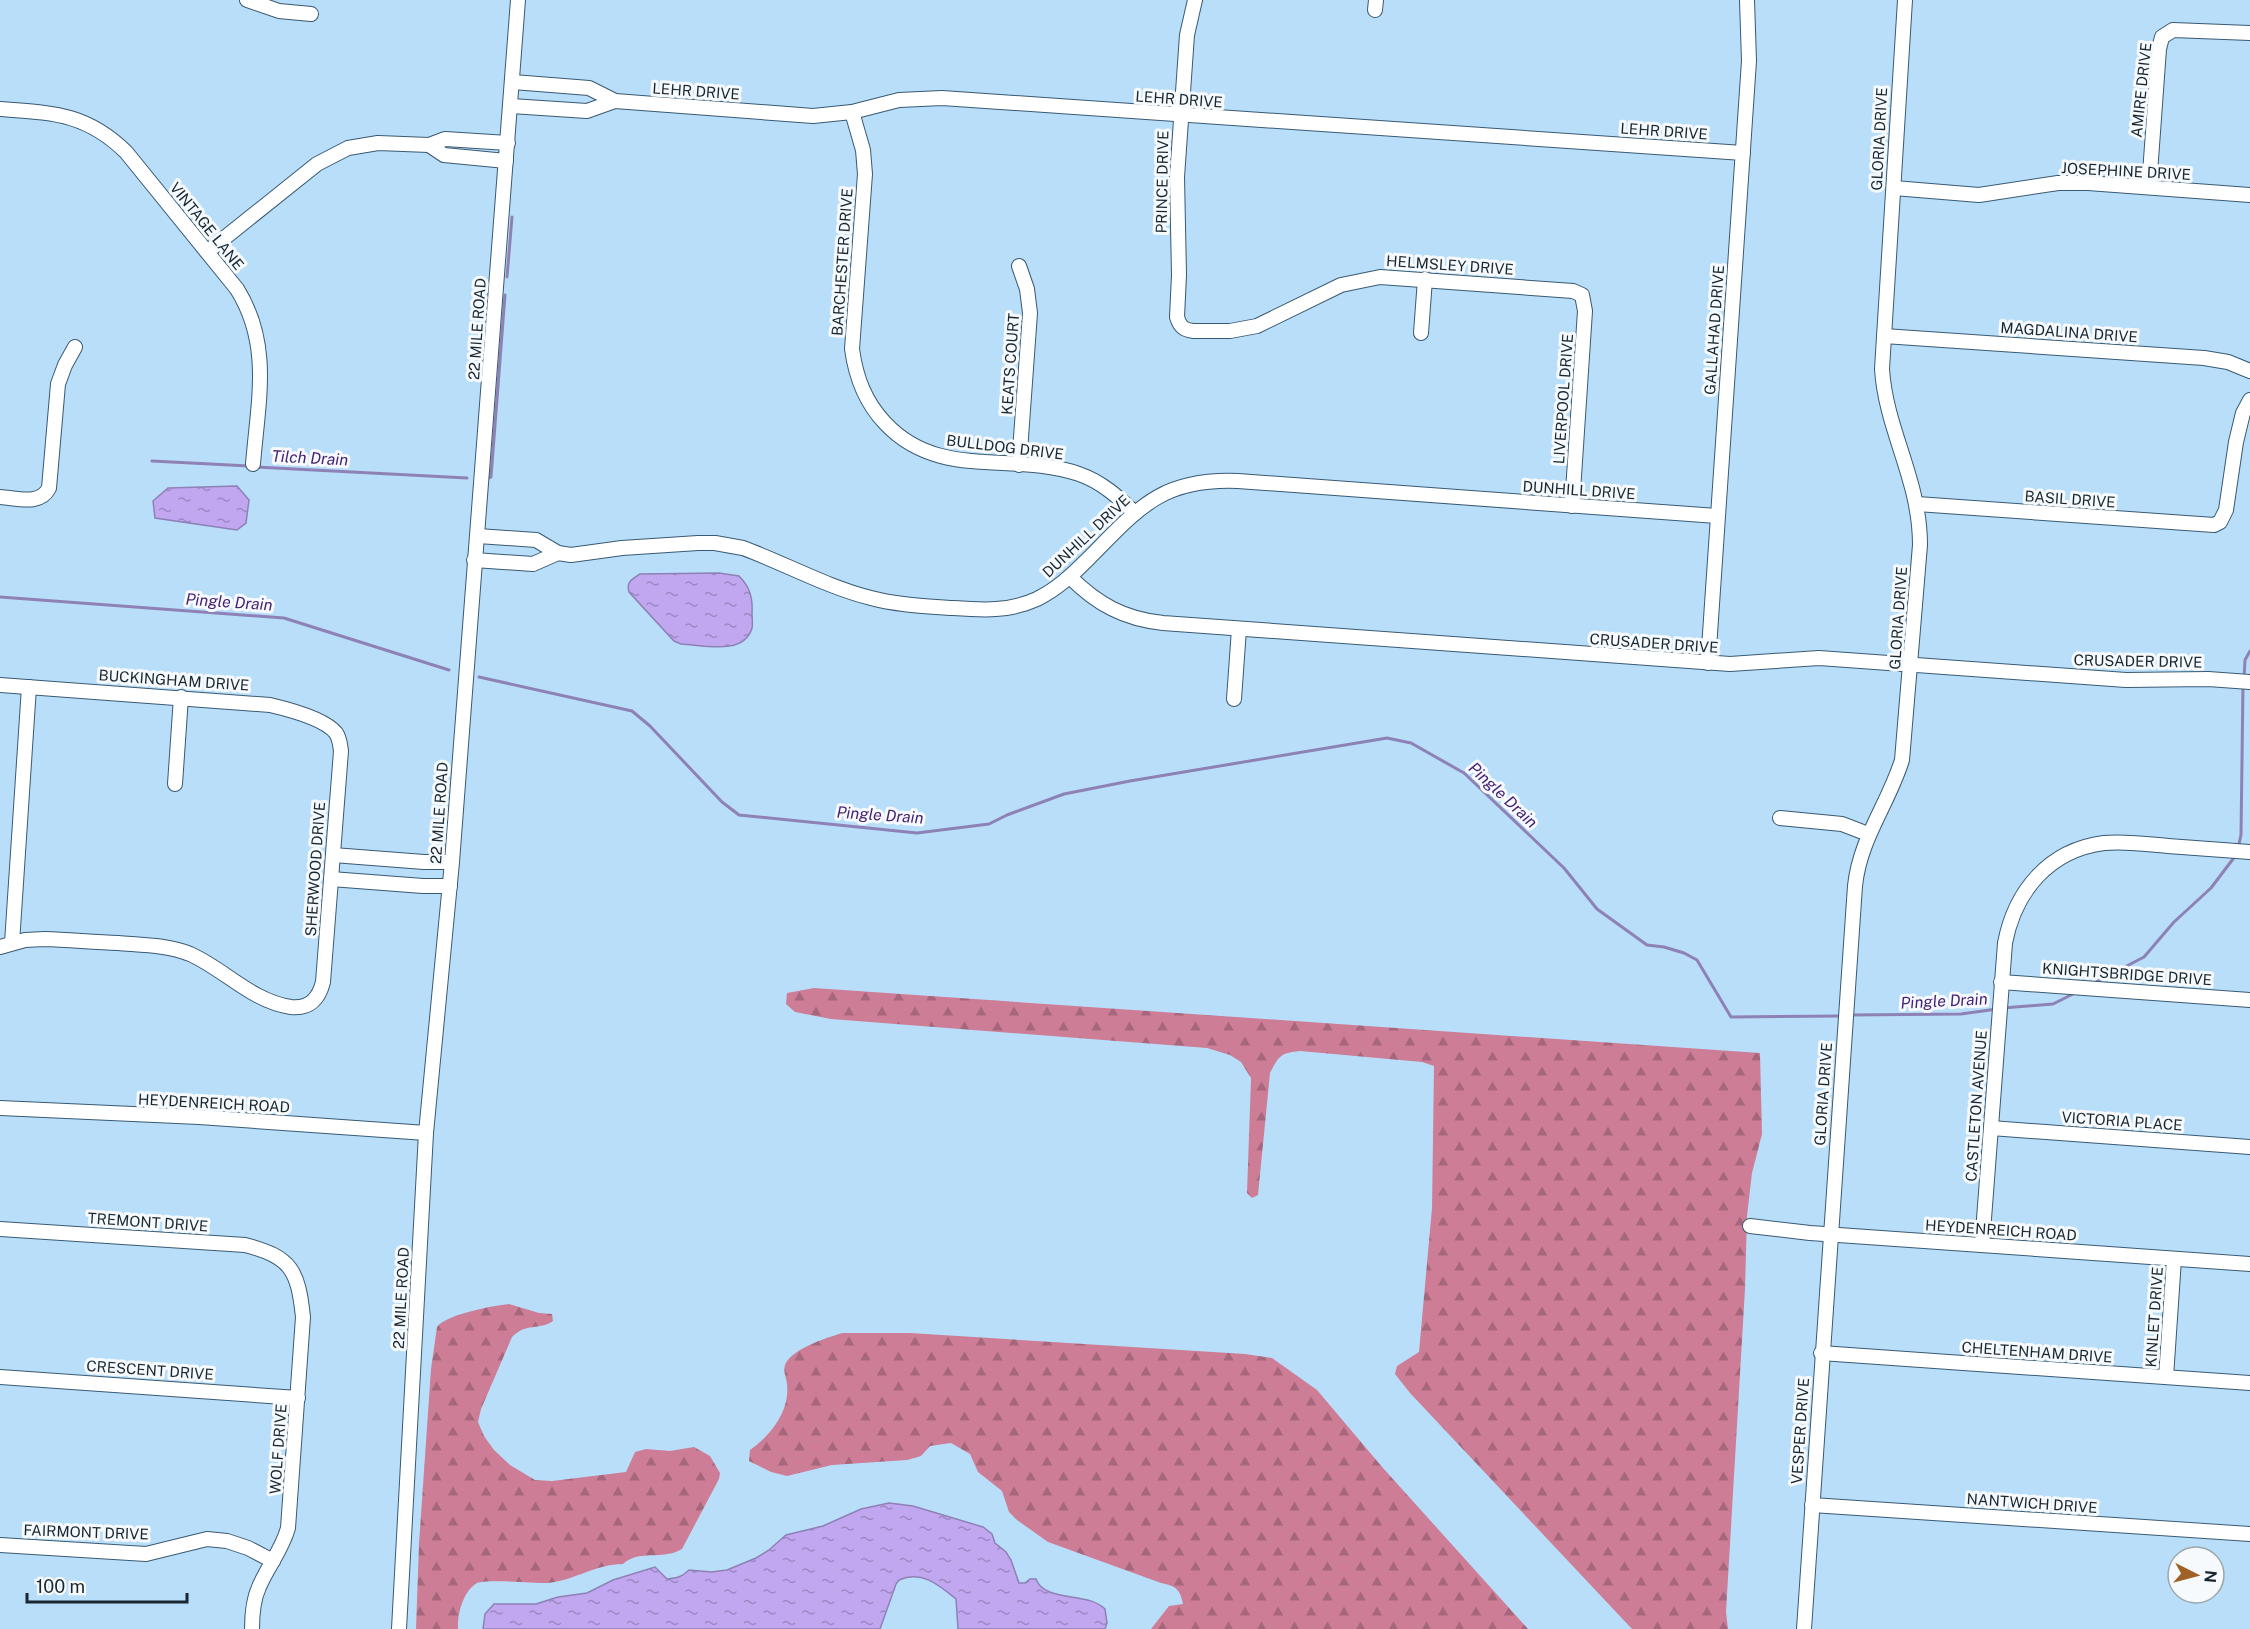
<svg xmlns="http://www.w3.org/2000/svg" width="2250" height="1629" font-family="'Public Sans',sans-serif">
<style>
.forest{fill:url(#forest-firs)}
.water{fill:url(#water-ripples);stroke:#8e81b6;stroke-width:1.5}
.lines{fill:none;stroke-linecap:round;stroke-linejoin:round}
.stream{stroke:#8e81b6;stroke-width:3}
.minor-casing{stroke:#395a72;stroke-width:16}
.minor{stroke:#fff;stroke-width:14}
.labels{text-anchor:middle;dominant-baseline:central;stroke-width:6;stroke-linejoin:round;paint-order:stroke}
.street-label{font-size:15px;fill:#182731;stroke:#f6fafd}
.water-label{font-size:16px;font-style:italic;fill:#482274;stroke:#f6fafd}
</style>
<defs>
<pattern id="forest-firs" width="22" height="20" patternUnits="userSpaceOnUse" patternTransform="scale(1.5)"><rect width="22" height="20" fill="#ce7d96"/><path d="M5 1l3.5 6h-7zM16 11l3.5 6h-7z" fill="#a6667b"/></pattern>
<pattern id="water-ripples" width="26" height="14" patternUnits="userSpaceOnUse" patternTransform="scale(1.5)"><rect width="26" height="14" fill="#c1a7ef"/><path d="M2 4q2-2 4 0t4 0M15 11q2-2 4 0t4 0" fill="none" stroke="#9c88c2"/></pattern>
</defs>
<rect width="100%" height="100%" fill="#b9defa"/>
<g class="forest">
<path d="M814 988 1760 1053 1762 1134 1752 1173 1747 1216 1745 1289 1726 1612 1728 1629H1632L1410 1393 1395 1374 1397 1366 1419 1352 1432 1208 1434 1066 1422 1062 1300 1051C1280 1053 1279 1056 1270 1073L1258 1195 1252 1198 1247 1193 1251 1078 1241 1062 1230 1055 1207 1048 831 1019 795 1012 786 1004 787 993Z"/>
<path d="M509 1304 539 1313 552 1314 553 1321C538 1331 527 1322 512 1337L481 1409 478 1422 484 1436 494 1450 510 1465 535 1480 552 1481 626 1472 635 1452 646 1449 670 1451 694 1447 710 1456 720 1473 719 1479 682 1549C678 1551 672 1554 667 1554 653 1557 636 1552 623 1564 595 1564 574 1581 547 1583 533 1583 485 1579 477 1583 463 1591 457 1615 458 1629H416L419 1544 431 1369 437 1327C447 1314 492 1306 509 1304Z"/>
<path d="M842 1333H910L1245 1354 1272 1358 1317 1390 1383 1468 1528 1629H1151L1169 1606 1183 1604C1180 1589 1176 1586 1161 1583L1048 1542 1017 1520 1009 1512 1002 1491 978 1472 970 1454 951 1443 930 1446 921 1456 907 1460 832 1465 787 1476 771 1472 749 1461 750 1450C771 1435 790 1411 787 1384 786 1377 783 1371 785 1365 791 1349 826 1338 842 1333Z"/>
</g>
<g class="water">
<polygon points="237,486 249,500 246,523 237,530 155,518 153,501 168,488"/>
<path d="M719 573 739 576C750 587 753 598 752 614 752 618 753 624 752 628 744 656 703 645 681 644L674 641 629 592C626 582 632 579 640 574Z"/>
<path d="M889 1503 913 1506 983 1527 992 1534 995 1543 1006 1552 1011 1560 1019 1583H1025L1030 1579H1036C1045 1603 1087 1591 1105 1609L1107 1623 1105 1629H958L956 1599C939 1585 922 1570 899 1580L896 1584 880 1629H483L485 1614 494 1604H536L558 1597 587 1593 613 1580 655 1567 667 1579C677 1578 682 1577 689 1570L711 1572 727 1570 756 1558 769 1550 786 1535 823 1526 861 1509Z"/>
</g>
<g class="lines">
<g class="stream">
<polyline points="507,277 512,217"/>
<polyline points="152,461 249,466"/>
<polyline points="256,467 467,478"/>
<polyline points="489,478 491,477 505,295"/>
<polyline points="0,597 284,618 449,670"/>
<polyline points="479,677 632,711 650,726 722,802 739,815 917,833 989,824 1007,815 1064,794 1130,781 1387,738 1411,743 1464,773 1564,868 1597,909 1647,945 1664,947 1684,953 1697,960 1731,1017 1841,1016"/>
<polyline points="2244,678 2245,660 2250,651"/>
<polyline points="2238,848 2241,835 2243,684"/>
<polyline points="2094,983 2144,957 2174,922 2211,888 2236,855"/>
<polyline points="2003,1008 2053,1004 2075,993"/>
<polyline points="1851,1015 1961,1014 1997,1009"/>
</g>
<g class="minor-casing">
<g id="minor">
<polyline points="247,0 279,11 311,14"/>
<path d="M1195 0 1187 35 1177 177 1179 275 1177 317C1180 327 1184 330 1194 331H1230L1257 326 1341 285 1380 277 1573 291 1582 295 1585 311 1572 506"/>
<polyline points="1375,10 1376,0"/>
<polyline points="513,82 589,88 615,101 813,116 852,112 899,100 942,98 1743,153"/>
<polyline points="511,106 587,111 615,101"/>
<path d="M0 109C53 113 86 113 126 152L237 289C272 345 258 401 253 464"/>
<path d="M852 112 863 150 865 174 852 349C856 378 865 402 885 423 939 481 1013 451 1079 474 1102 482 1118 497 1135 513"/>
<polyline points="429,145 444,155 506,161"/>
<polyline points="2149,187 2159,49 2162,37 2173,30 2250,33"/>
<polyline points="1894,188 1979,195 2058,183 2088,183 2250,195"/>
<polyline points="207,252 317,164 348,148 378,143 429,145 445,139 508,143"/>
<polyline points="1421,333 1425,279"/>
<polyline points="1884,336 2204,358 2228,362 2250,371"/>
<polyline points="1019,465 1030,313 1027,289 1019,266"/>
<path d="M0 497C17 498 40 506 49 488L58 384 65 365 75 347"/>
<polyline points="1917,504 2214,525 2220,522 2226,510 2236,442 2243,413 2250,400"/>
<path d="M478 536 536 540 558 553 571 555 622 548 698 543H715L743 548C786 564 827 587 871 598 897 605 925 606 952 608 982 610 1009 612 1037 599 1057 589 1072 575 1087 560 1138 509 1160 478 1238 481L1717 516"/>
<polyline points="474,560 533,564 558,553"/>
<path d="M1070 577C1097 604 1124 619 1163 623L1730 664 1819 658 2126 680 2208 679 2250 682"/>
<polyline points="1708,663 1749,61 1747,0"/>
<path d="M0 685 270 705C287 709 325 719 336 733 340 739 340 745 341 751L323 982C319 998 310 1009 291 1007 253 1002 224 969 190 954 168 945 142 945 118 943 94 942 69 940 45 939L25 940 0 947"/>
<polyline points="1234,699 1239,629"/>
<polyline points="175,784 181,697"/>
<polyline points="1780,818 1842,824 1868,834"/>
<polyline points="333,855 424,862 452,862"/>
<polyline points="331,879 423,886 450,886"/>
<polyline points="12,943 29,687"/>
<polyline points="2001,982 2250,1000"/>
<polyline points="0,1108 199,1117 426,1133"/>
<polyline points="1991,1128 2250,1147"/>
<polyline points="1750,1226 1810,1233 2250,1264"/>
<path d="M0 1229 245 1245C292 1257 298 1271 303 1317L288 1528C282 1550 268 1566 259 1587 253 1600 252 1615 252 1629"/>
<path d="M1982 1245 2005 943C2015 891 2049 850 2104 843 2125 841 2147 844 2168 846 2195 848 2223 850 2250 852"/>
<polyline points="1821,1353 2250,1383"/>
<polyline points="0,1377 298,1398"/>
<polyline points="2166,1377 2174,1259"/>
<polyline points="1812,1505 2250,1534"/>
<polyline points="0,1545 146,1554 207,1539 227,1541 248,1548 273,1561"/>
<polyline points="399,1629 426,1133 452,862 518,0"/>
<path d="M1804 1629 1855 886C1860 838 1888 805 1902 760L1920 545C1920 479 1886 431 1882 369L1905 0"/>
</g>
</g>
<use href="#minor" class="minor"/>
</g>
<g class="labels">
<g class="street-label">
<text transform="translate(2141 90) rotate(-84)">AMIRE DRIVE</text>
<text transform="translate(696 91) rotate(4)">LEHR DRIVE</text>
<text transform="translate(1179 99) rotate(4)">LEHR DRIVE</text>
<text transform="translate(1664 131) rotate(4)">LEHR DRIVE</text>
<text transform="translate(1879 139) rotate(-87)">GLORIA DRIVE</text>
<text transform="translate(2126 171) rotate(3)">JOSEPHINE DRIVE</text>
<text transform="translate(1162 182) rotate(-89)">PRINCE DRIVE</text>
<text transform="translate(207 226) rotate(51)">VINTAGE LANE</text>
<text transform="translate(842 262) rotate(-86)">BARCHESTER DRIVE</text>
<text transform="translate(1450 265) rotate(4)">HELMSLEY DRIVE</text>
<text transform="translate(477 329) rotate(-86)">22 MILE ROAD</text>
<text transform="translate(1714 330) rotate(-86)">GALLAHAD DRIVE</text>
<text transform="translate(2069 332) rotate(4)">MAGDALINA DRIVE</text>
<text transform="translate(1010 364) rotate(-86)">KEATS COURT</text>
<text transform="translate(1563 399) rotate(-86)">LIVERPOOL DRIVE</text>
<text transform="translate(1005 447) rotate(7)">BULLDOG DRIVE</text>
<text transform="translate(1579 490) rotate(4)">DUNHILL DRIVE</text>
<text transform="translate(2070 499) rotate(4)">BASIL DRIVE</text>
<text transform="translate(1086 536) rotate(-43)">DUNHILL DRIVE</text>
<text transform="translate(1898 618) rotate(-86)">GLORIA DRIVE</text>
<text transform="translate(1654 643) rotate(4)">CRUSADER DRIVE</text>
<text transform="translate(2138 661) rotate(1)">CRUSADER DRIVE</text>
<text transform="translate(174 680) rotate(4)">BUCKINGHAM DRIVE</text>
<text transform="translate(439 813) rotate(-86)">22 MILE ROAD</text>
<text transform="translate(315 869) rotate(-86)">SHERWOOD DRIVE</text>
<text transform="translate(2127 974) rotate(4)">KNIGHTSBRIDGE DRIVE</text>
<text transform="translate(1823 1094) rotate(-86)">GLORIA DRIVE</text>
<text transform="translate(214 1103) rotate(3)">HEYDENREICH ROAD</text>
<text transform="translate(1976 1106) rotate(-86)">CASTLETON AVENUE</text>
<text transform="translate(2122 1121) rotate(4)">VICTORIA PLACE</text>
<text transform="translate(148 1222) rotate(4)">TREMONT DRIVE</text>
<text transform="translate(2001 1230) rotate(4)">HEYDENREICH ROAD</text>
<text transform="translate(401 1298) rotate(-87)">22 MILE ROAD</text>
<text transform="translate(2154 1317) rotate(-86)">KINLET DRIVE</text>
<text transform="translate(2037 1352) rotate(4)">CHELTENHAM DRIVE</text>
<text transform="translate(150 1370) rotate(4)">CRESCENT DRIVE</text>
<text transform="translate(1800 1431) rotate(-86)">VESPER DRIVE</text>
<text transform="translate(278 1449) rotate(-86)">WOLF DRIVE</text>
<text transform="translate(2032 1503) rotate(4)">NANTWICH DRIVE</text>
<text transform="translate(86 1532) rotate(2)">FAIRMONT DRIVE</text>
</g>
<g class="water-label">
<text transform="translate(310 458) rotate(3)">Tilch Drain</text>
<text transform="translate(229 602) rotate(4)">Pingle Drain</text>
<text transform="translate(1503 795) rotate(43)">Pingle Drain</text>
<text transform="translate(880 815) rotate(4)">Pingle Drain</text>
<text transform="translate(1944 1001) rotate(-3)">Pingle Drain</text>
</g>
</g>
<g transform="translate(2196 1575) rotate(96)"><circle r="28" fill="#f6fafd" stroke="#9da6ab" stroke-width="1.5"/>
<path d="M0-4.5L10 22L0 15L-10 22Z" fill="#9f6126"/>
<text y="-9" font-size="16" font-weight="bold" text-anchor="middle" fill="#182731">N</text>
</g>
<path d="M27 1593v9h160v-9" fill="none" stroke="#182731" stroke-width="3"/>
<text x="36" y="1593" font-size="18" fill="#182731" stroke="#f6fafd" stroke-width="4.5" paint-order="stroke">100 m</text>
</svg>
